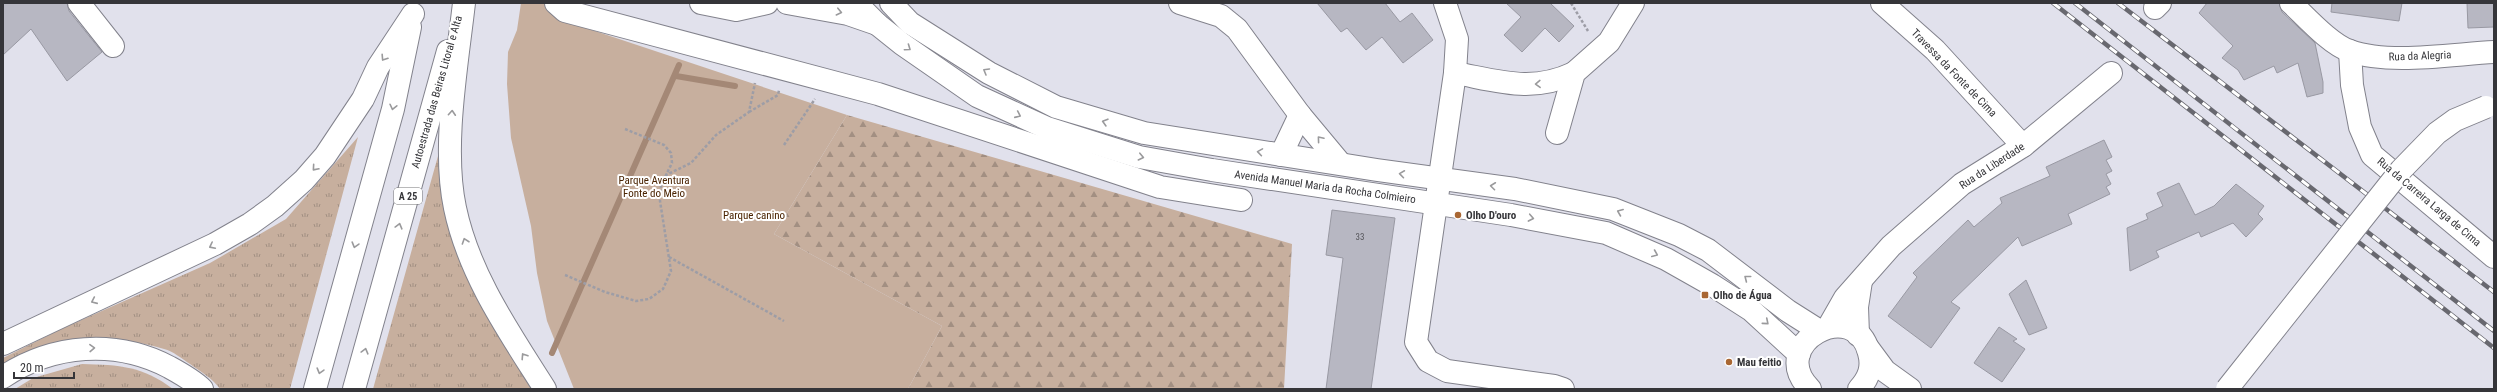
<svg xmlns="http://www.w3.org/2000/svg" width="2497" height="392" font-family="'Roboto Condensed',sans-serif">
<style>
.grass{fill:url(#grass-tufts)}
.forest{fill:url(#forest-firs)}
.park{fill:#c7af9e}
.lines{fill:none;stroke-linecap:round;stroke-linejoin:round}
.stream{stroke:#a48876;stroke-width:6}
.building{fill:#b7b7c2;stroke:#9999a3}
.minor-casing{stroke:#82828c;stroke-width:24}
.major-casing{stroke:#82828c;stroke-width:24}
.highway-casing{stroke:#82828c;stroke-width:24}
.path{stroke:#9d9da6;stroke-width:2.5;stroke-dasharray:3 2;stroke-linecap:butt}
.minor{stroke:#fff;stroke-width:22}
.major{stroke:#fff;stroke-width:22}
.highway{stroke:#fff;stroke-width:22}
.rail-casing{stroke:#68686f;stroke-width:4.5}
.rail{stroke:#fff;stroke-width:3;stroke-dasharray:9;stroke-linecap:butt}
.minor-bridge-casing{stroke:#82828c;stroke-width:24;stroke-linecap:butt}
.minor-bridge{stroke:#fff;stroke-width:22}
.oneway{stroke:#9a9a9c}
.poi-dot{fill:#a96733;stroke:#fff;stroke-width:1.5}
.labels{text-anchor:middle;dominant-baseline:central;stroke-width:4;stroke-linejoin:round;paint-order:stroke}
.number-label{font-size:9px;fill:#56565b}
.shield{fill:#fff;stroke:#727274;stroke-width:1}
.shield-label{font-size:10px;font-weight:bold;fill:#353539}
.street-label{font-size:11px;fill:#353539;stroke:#fff}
.park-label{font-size:11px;fill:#492301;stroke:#fff}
.poi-label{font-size:11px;font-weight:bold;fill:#353539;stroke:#fff;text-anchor:start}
</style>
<defs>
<pattern id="grass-tufts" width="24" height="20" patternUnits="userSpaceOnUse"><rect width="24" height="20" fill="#c7af9e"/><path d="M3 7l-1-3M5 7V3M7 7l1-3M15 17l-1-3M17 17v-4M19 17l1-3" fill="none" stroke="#a28f82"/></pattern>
<pattern id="forest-firs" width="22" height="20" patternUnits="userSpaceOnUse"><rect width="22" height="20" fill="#c7af9e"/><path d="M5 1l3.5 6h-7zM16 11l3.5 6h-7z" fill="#a28f82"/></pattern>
</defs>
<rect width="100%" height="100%" fill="#e1e1ec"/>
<g class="grass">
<path d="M358 137 290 389H220C212 378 201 372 190 364 182 359 173 351 164 349 110 332 51 336 3 365V358L61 329 210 263 286 219Z"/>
<path d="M438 156C441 180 442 206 449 229 467 288 499 338 532 389H373Z"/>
<path d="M82 364C120 365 142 366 173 389H15L33 378Z"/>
</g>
<polygon class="forest" points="847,115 1292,244 1284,389 908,389 942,326 774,234"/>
<polygon class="park" points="521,3 547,3 583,27 847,115 774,234 942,326 908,389 574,389 547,321 537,273 531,226 511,138 507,84 508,52 517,30"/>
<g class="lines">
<g class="stream">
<polyline points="676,76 735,86"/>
<polyline points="552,353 679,65"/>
</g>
</g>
<g class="building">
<polygon points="3,3 67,3 69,11 102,52 67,81 31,29 3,55"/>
<polygon points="1317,3 1385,3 1400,22 1412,13 1433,40 1403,63 1382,37 1366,50 1347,28 1341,32"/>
<polygon points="1506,3 1550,3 1574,26 1559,42 1545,28 1522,52 1504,35 1521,17"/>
<polygon points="2207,3 2279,3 2282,12 2315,43 2323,82 2323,93 2307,97 2298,63 2277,73 2274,66 2244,80 2238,70 2222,58 2233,46 2199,13"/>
<polygon points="2332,3 2402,3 2399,21 2331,12"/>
<polygon points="2467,3 2494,3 2494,27 2468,28"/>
<polygon points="2104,140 2112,157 2106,160 2112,171 2106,174 2111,184 2106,187 2110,194 2068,214 2072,224 2022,246 2018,237 1951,302 1960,308 1931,348 1888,316 1917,277 1913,273 1968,220 1974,227 2002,203 2000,198 2050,176 2046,167"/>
<polygon points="2179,183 2195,215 2214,206 2236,184 2264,206 2258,214 2263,219 2246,237 2233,223 2201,237 2199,232 2156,251 2159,257 2130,271 2127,228 2148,219 2146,214 2163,206 2157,193"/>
<polygon points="1332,210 1395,218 1371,389 1326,389 1343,258 1326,255"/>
<polygon points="2026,280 2047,328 2029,335 2009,294"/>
<polygon points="1999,327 2017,339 2013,341 2025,349 2002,382 1974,363"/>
</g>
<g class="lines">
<g class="minor-casing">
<g id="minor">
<polyline points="79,3 113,46"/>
<polyline points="556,3 565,11 878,94 1160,187 1241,200"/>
<polyline points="701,3 736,10 767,3"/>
<polyline points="787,3 848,14 877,24"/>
<polyline points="1180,3 1221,16 1237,29 1300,115 1340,163"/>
<polyline points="1445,3 1457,39 1455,73 1416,342 1428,361 1447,371 1554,386 1563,389"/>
<polyline points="1882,3 1935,50 2023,146"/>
<path d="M2291 3C2306 17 2331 45 2350 51 2389 65 2453 54 2494 52"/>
<polyline points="2155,8 2160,3"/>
<polyline points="2350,51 2352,85 2360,127 2372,155 2494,257"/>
<path d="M1455 73C1499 81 1532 93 1574 73"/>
<polyline points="1557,133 1574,73 1609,42 1633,3"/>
<polyline points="1281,155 1300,115"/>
<polyline points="1829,326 1845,298 1891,246 1962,184 2023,146 2111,73"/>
<polyline points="1858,335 1857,307 1861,281"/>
<polyline points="1868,348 1885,371 1910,389"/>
</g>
</g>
<g class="major-casing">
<g id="major">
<polyline points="856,3 877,24 902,44 977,96 1047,128 1139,157 1212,170 1511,215 1606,233 1666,259 1712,285 1751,310 1799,354"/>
<polyline points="891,3 910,23 989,73 1056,107 1144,133 1377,170 1515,189 1613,209 1679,235 1708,250 1788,311 1818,330"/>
<path d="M1810 389C1765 344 1855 295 1869 353 1873 367 1869 378 1859 389"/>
</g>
</g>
<g class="highway-casing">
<g id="highway">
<path d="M464 3C457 65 442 147 455 208 469 275 509 332 545 389"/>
<polyline points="3,344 215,244 250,224 275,206 304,180 325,156 363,99 378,67 413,14"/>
<path d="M3 377C53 344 116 339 169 367 180 373 193 380 202 389"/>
<polyline points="315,389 393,109 410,27"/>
<polyline points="354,389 448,51"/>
</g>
</g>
<g class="path">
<polyline points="1571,3 1588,31"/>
<polyline points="749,112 778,95 779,90"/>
<polyline points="625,129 664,145 671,153 672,163 666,175 691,163 716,135 749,112 755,83"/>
<polyline points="784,145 815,99"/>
<polyline points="669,257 784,321"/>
<polyline points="565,275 605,292 636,301 649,299 663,289 671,271 660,201 661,185 666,175"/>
</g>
<use href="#minor" class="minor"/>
<use href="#major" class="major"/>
<use href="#highway" class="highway"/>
<g class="rail-casing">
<g id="rail">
<polyline points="2053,3 2494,348"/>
<polyline points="2075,3 2494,331"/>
<polyline points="2118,3 2494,292"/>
</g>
</g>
<use href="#rail" class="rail"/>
<g class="minor-bridge-casing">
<polyline id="minor-bridge" points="2227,389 2401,170 2437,133 2455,120 2486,107"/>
</g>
<use href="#minor-bridge" class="minor-bridge"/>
</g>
<defs><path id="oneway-chevron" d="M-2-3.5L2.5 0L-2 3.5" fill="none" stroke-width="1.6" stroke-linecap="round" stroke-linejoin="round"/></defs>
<g class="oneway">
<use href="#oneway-chevron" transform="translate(839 12) rotate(13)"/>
<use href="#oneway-chevron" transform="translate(908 48) rotate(35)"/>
<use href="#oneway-chevron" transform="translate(384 58) rotate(123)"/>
<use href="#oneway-chevron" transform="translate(986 71) rotate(-150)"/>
<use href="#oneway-chevron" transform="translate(1538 84) rotate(178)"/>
<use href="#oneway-chevron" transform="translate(393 107) rotate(103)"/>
<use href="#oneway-chevron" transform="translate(452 113) rotate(-86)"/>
<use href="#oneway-chevron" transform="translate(1018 115) rotate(24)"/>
<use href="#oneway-chevron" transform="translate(1105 122) rotate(-164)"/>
<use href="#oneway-chevron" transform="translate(1320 139) rotate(-130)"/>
<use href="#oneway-chevron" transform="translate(1260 152) rotate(-171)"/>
<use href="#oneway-chevron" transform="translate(1141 157) rotate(13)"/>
<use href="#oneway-chevron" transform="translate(315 168) rotate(131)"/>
<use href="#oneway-chevron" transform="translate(1402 174) rotate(-172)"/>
<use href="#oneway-chevron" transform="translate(1493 186) rotate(-173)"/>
<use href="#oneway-chevron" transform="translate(1620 212) rotate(-158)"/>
<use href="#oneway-chevron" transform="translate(1531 218) rotate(11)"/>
<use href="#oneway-chevron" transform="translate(399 226) rotate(-75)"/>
<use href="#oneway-chevron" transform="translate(465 241) rotate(-109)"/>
<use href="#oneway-chevron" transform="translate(355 245) rotate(106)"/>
<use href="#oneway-chevron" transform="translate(212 246) rotate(153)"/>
<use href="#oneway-chevron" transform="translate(1655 254) rotate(23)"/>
<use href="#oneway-chevron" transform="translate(1747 278) rotate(-142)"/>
<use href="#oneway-chevron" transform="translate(94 301) rotate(156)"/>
<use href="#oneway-chevron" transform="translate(1766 322) rotate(40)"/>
<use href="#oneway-chevron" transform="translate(92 348) rotate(-2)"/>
<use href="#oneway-chevron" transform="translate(365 351) rotate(-75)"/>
<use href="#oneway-chevron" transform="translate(524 356) rotate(-123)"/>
<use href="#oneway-chevron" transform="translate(320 371) rotate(106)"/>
</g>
<g class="poi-dot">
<circle cx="1458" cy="215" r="4"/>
<rect x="1701" y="291" width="8" height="8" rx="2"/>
<circle cx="1729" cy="362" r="4"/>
</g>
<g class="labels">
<g class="number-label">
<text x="1360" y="237">33</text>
</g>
<rect class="shield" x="394" y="188" width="28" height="16" rx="3"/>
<g class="shield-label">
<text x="408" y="196">A 25</text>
</g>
<g class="street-label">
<text transform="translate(2420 56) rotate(-2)">Rua da Alegria</text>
<text transform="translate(1954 73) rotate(46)">Travessa da Fonte de Cima</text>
<text transform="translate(437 92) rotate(-74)">Autoestrada das Beiras Litoral e Alta</text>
<text transform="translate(1992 166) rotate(-33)">Rua da Liberdade</text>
<text transform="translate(1325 187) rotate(8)">Avenida Manuel Maria da Rocha Colmieiro</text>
<text transform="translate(2429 202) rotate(40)">Rua da Carreira Larga de Cima</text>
</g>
<g class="park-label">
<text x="654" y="180">Parque Aventura<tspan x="654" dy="13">Fonte do Meio</tspan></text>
<text x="754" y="215">Parque canino</text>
</g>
<g class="poi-label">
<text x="1466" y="215">Olho D'ouro</text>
<text x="1713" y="295">Olho de Água</text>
<text x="1737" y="362">Mau feitio</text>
</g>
</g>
<rect width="2497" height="392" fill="none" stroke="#353539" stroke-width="8"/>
<path d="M14 372v6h60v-6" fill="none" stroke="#353539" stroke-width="2"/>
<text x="20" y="372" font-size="12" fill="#353539" stroke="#ffffff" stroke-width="3" paint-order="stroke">20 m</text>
</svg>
